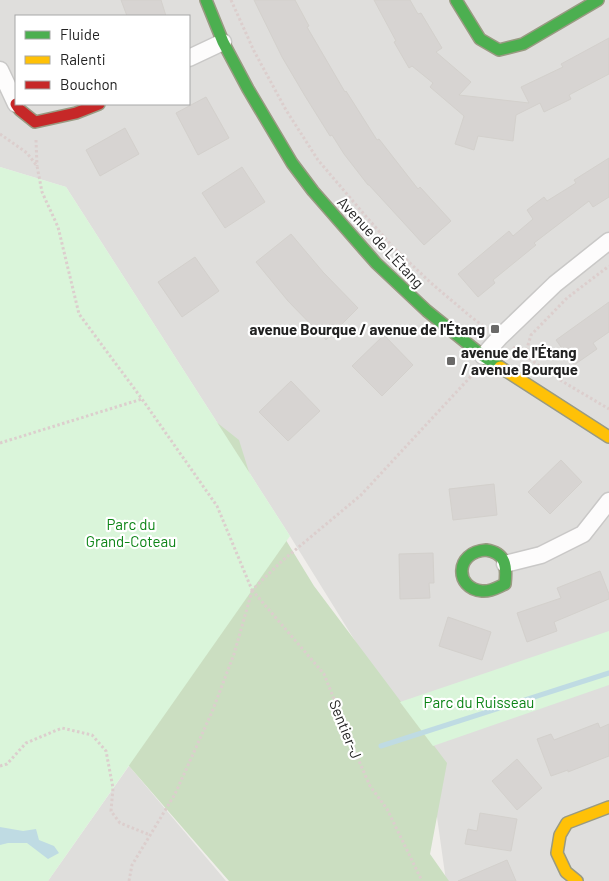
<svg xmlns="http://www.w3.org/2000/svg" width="609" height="881" font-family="Barlow,sans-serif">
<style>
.residential{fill:#dfdedc;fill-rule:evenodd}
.forest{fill:#cbdec1}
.park{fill:#daf5da}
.water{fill:#bfdbe3}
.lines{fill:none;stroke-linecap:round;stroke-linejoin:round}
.stream{stroke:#bfdbe3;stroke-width:5}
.building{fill:#d7d4d2;stroke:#d3d0cc}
.street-casing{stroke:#c9c8c7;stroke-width:19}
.fast-casing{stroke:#999a82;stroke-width:14}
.slow-casing{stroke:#999a82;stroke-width:14}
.jam-casing{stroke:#999a82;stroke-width:14}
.path{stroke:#dccecd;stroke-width:3;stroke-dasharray:2.5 2.5;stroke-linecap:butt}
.street{stroke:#fdfcfc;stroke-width:16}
.fast{stroke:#4caf50;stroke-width:11}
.slow{stroke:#ffc107;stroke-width:11}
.jam{stroke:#c62828;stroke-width:11}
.poi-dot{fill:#6a6968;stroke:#fff;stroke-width:2}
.labels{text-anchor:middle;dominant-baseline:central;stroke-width:4.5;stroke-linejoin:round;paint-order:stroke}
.street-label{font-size:15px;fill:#222;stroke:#fff}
.poi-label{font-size:15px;font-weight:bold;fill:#222;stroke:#fff;text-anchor:end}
.park-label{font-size:15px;fill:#0c8416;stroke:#fff}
</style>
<rect width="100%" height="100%" fill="#f0eeeb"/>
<g class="residential">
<path d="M0 0H609V881H446L429 760 290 536 66 187 0 167ZM16 16H189V104H16Z"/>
<polygon points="129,766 226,881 48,881"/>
</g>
<polygon class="forest" points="0,251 239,440 254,488 314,586 447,763 430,854 449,881 229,881 129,766 80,698"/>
<g class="park">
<polygon points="0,167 66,187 290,536 48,881 0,881"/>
<polygon points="609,631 609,685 433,746 400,702"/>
</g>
<polygon class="water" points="0,827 23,831 36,829 39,840 54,846 59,853 48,859 27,843 8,843 0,845"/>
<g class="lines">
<polyline class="stream" points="381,746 609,673"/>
</g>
<g class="building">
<polygon points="121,0 161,0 166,16 127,16"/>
<polygon points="254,0 295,0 309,26 307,27 345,92 346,91 377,140 379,139 418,189 420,187 451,221 424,245 369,185 368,185 344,154 332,135 330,136 305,96 282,57"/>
<polygon points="374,0 410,0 418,14 421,13 442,48 436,52 471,82 459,95 529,103 521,87 563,67 561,64 609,38 609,74 569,95 571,99 544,112 540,103 516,115 513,141 478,136 474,150 455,144 464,116 430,87 433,83 412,66 409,68 394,42 396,41"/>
<polygon points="206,97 229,138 198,155 176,113"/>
<polygon points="125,128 139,154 100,176 86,150"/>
<polygon points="609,158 609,197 593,207 589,201 534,243 536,245 493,280 495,283 478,297 458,274 509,231 513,236 533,219 527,210 544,197 547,201 576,183 574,180"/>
<polygon points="242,167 265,202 225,228 202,193"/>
<polygon points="291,234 323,272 358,308 326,340 288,301 256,262"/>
<polygon points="195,257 219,291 182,317 158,282"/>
<polygon points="609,302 609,332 593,343 597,349 574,365 556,340"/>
<polygon points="384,335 413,365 382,396 352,366"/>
<polygon points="291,381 320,411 288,441 259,412"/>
<polygon points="561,460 582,482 550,514 528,492"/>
<polygon points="494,484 497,515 453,520 449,489"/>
<polygon points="433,553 434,583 429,583 430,598 400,599 399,554"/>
<polygon points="600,571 609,594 609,599 554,622 557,631 527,642 517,613 561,598 557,588"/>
<polygon points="448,617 491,632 482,660 439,646"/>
<polygon points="598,723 600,728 609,724 609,756 568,772 568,770 551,776 537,739 551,734 554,740"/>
<polygon points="517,759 542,788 517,810 492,781"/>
<polygon points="480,813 517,819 511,851 465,844 468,829 477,831"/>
<polygon points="507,860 516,881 458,881"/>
</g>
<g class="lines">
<g class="street-casing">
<g id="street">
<polyline points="189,58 223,42"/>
<polyline points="0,70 16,104"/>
<polyline points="483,356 500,337 555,284 609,241"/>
<polyline points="505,564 541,555 583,534 609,501"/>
</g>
</g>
<g class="fast-casing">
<g id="fast">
<polyline points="206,0 223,42 248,89 292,163 313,191 376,263 427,311 483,356 500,367"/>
<polyline points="456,0 480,39 499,50 523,44 598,0"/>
<path d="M486 550C506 553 507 566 505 584 498 587 491 592 482 591 455 589 454 552 486 550Z"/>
</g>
</g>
<g class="slow-casing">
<g id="slow">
<polyline points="500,367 609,437"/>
<polyline points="577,881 566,872 557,853 560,835 567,823 609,807"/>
</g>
</g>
<g class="jam-casing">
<polyline id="jam" points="16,104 20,110 35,122 76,113 99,104"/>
</g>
<g class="path">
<polyline points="231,0 254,51 286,110 318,160 363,213 393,247 431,283 470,316 487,329"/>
<polyline points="0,134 27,153 37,166 42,192 58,227 79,314 142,399 217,506 252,590 282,561 361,495 474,373"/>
<polyline points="36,140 37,166"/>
<polyline points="513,347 548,372"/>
<polyline points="525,355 531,335 567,298 609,266"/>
<polyline points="560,380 609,409"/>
<polyline points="0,443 142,399"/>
<polyline points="252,590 324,674 356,754 370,786 387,809 422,881"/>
<polyline points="0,766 7,764 26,743 62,728 92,735 106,751 113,788 111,811 120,823 150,835"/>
<polyline points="129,881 132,865 175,794 212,712 234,654 252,591"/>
</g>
<use href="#street" class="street"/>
<use href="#fast" class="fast"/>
<use href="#slow" class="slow"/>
<use href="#jam" class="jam"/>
</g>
<g class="poi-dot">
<rect x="490" y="324" width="10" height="10" rx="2.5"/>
<rect x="446" y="356" width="10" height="10" rx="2.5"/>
</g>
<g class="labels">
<g class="street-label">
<text transform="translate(381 242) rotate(47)">Avenue de L'Étang</text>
<text transform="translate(346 729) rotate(68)">Sentier-J</text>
</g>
<g class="poi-label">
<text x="485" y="329">avenue Bourque / avenue de l'Étang</text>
<text x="461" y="352" text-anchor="start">avenue de l'Étang<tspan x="461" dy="17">/ avenue Bourque</tspan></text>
</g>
<g class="park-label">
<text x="131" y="524">Parc du<tspan x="131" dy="17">Grand-Coteau</tspan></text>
<text x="479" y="702">Parc du Ruisseau</text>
</g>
</g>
<rect x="15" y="15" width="175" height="90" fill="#ffffff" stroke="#a7a7a7"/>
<rect x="25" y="31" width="25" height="8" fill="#4caf50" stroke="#a7a7a7"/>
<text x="60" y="40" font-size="15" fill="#222222">Fluide</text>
<rect x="25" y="56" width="25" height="8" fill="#ffc107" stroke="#a7a7a7"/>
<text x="60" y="65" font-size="15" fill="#222222">Ralenti</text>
<rect x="25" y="81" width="25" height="8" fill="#c62828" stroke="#a7a7a7"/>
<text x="60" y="90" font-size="15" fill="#222222">Bouchon</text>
</svg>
